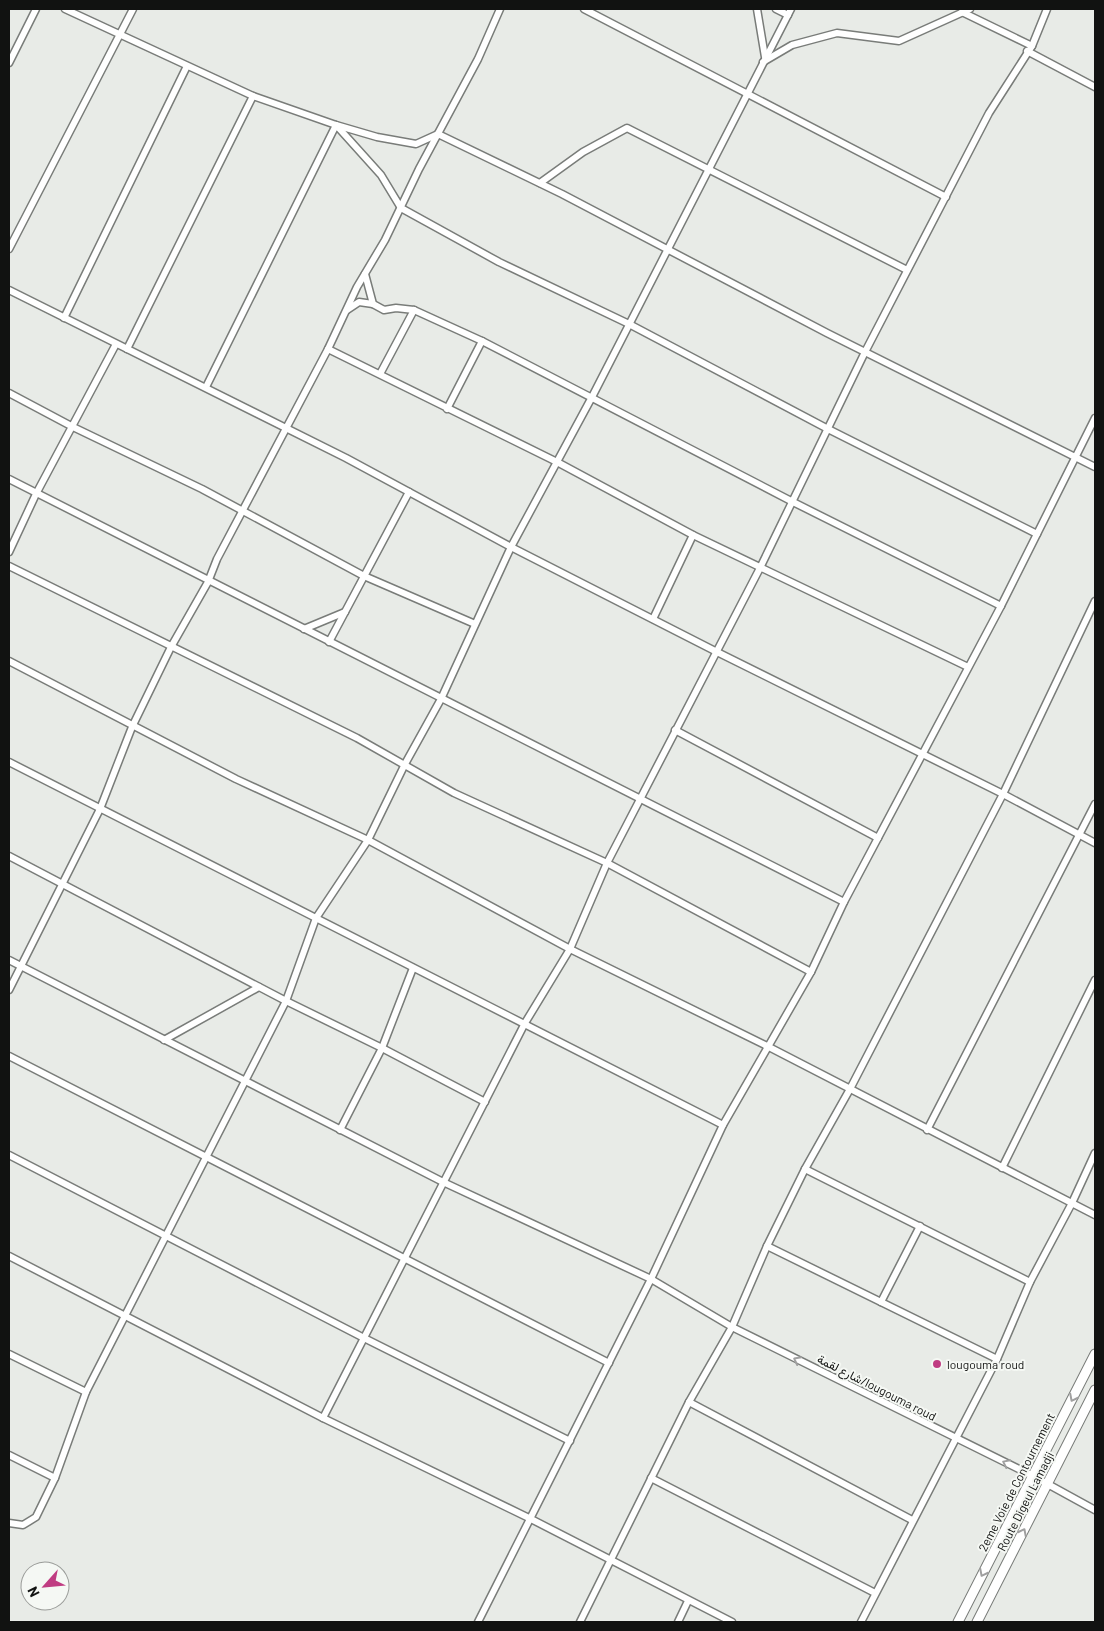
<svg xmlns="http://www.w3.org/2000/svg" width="1104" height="1631" font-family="Barlow,Vazirmatn,sans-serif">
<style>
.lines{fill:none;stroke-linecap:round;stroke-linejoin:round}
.minor-casing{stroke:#797c79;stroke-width:9}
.secondary-casing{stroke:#797c79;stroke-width:11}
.minor{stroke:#fff;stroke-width:6}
.secondary{stroke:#fff;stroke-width:9}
.oneway{stroke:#a0a0a0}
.poi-dot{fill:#c03c82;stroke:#f5f8f4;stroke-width:2}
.labels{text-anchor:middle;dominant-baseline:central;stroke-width:4;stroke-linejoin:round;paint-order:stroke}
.poi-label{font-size:12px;fill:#111211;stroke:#f5f8f4;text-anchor:start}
.street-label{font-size:12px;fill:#111211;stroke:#f5f8f4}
</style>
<rect width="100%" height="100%" fill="#e8ebe7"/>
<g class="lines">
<g class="minor-casing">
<g id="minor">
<polyline points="65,9 253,96 336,125 377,137 416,144 438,134 562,194 827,333 1095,467"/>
<polyline points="584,9 946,197"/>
<polyline points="757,9 765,57"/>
<polyline points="776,9 788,15"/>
<polyline points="962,12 1032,46"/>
<polyline points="1027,51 1095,87"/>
<polyline points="763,62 792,45 837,33 899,41 970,9"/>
<polyline points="9,63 36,9"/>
<polyline points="540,183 583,152 627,128 907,270"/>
<polyline points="9,249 133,9"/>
<polyline points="365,274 373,304 384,310 396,308 414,310 482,341 793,502 1001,606"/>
<polyline points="9,290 346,458 511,547 717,652 1003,794 1095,843"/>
<polyline points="347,310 359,302 373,304"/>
<polyline points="64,318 187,66"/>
<polyline points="127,349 253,96"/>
<polyline points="328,349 557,462 693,535 968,667"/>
<polyline points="380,374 414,310"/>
<polyline points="206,387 336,125 381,175 401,208 499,262 629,324 828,429 1037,534"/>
<polyline points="9,393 73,427 202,489 364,576 475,624"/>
<polyline points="447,409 482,341"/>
<polyline points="9,479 844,902"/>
<polyline points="9,552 36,494 116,344"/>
<polyline points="9,566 357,738 454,793 607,863 811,972"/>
<polyline points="653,619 693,535"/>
<polyline points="304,629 345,612"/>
<polyline points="329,642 409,492"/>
<polyline points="9,661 236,779 368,840 570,949 767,1046 1095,1215"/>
<polyline points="675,730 878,838"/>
<polyline points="9,762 723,1125"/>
<polyline points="9,856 286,1001 382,1048 485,1102"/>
<polyline points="9,960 443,1182 651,1279 732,1327 1033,1476 1095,1510"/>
<polyline points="9,990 100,809 132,727 171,647 208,582 217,559 328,349 357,287 385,240 419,169 478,59 500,9"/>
<polyline points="164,1040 259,987"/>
<polyline points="9,1056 609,1363"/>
<polyline points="340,1130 382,1048 413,968"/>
<polyline points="927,1130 1095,804"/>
<polyline points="9,1155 364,1338 570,1441"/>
<polyline points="1002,1168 1095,980"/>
<polyline points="805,1169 1030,1282"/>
<polyline points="767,1246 997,1359"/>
<polyline points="9,1256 323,1418 531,1519 732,1622"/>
<polyline points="881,1302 920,1226"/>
<polyline points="9,1354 86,1392"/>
<polyline points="689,1402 912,1520"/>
<polyline points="323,1418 525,1023 570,949 607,863 760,568 865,352 989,113 1032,46 1047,9"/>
<polyline points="9,1455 55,1478"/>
<polyline points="651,1478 875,1593"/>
<polyline points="9,1523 23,1525 36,1517 55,1478 86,1392 286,1001 316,918 368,840 405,764 441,699 511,547 592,397 791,9"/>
<polyline points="478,1622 651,1279 723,1125 811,972 844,902 1001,606 1095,418"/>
<polyline points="580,1622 689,1402 732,1327 767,1246 805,1169 850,1089 1003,794 1095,601"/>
<polyline points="678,1622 688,1601"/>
<polyline points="861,1622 997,1359 1030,1282 1072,1203 1095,1153"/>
</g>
</g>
<g class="secondary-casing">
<g id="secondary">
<polyline points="958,1622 1095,1354"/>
<polyline points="977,1622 1095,1390"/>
</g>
</g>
<use href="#minor" class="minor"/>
<use href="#secondary" class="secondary"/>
</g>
<defs><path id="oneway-chevron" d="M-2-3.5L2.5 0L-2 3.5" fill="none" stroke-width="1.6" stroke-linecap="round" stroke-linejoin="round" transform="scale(1.25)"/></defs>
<g class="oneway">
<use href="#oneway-chevron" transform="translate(797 1360) rotate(-153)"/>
<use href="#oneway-chevron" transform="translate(1073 1398) rotate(117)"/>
<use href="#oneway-chevron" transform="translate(1006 1463) rotate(-154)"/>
<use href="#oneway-chevron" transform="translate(1023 1532) rotate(-63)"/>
<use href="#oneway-chevron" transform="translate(983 1573) rotate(117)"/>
</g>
<circle class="poi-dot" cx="937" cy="1364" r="5"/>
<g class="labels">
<g class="poi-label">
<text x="947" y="1364">lougouma roud</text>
</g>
<g class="street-label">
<text transform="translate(877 1387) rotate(27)">شارع لقمة/lougouma roud</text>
<text transform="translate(1016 1482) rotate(-63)">2eme Voie de Contournement</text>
<text transform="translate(1025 1501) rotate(-63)">Route Digeul Lamadji</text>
</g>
</g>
<rect width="1104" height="1631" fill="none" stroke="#111211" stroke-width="20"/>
<g transform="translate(45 1586) rotate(243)"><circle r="24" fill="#f5f8f4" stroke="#9a9c99"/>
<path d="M0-4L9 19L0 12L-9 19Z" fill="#c03c82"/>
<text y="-8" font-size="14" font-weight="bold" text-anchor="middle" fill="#111211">N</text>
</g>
</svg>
